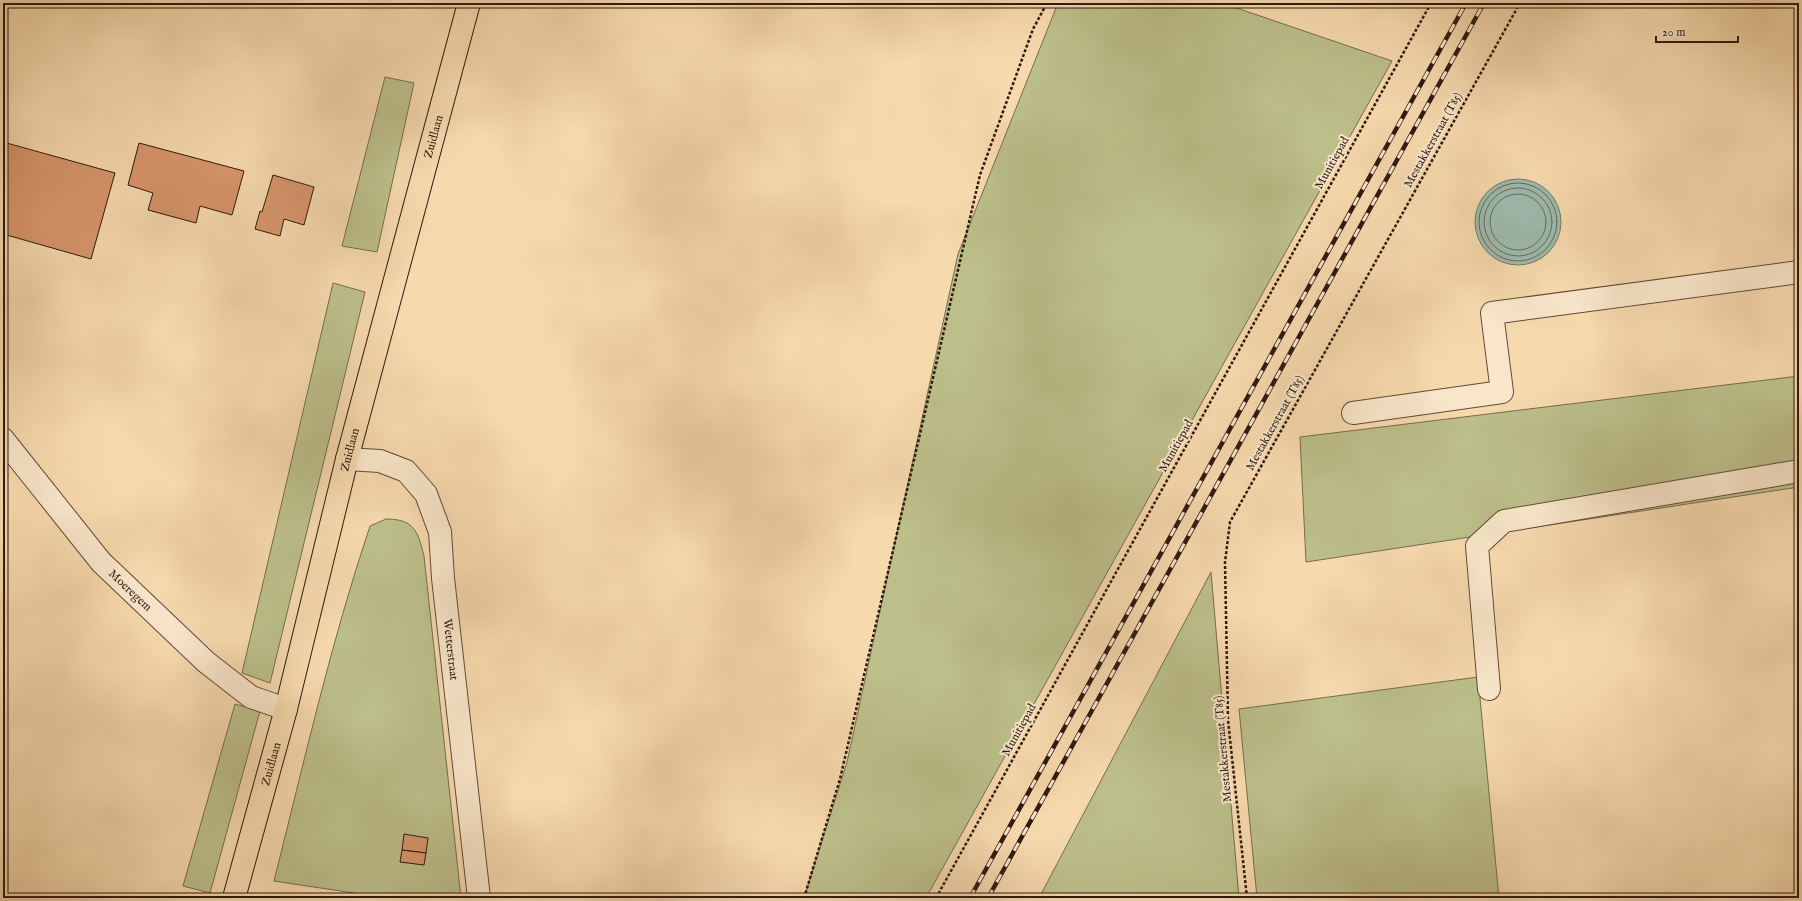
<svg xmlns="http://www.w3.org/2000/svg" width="1802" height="901" font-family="'IM FELL English',serif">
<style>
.green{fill:#bcbf8a;stroke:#766c4e}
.water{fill:#9dbaac;stroke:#717a6e}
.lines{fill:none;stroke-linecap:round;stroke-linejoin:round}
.shore{stroke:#666a5e;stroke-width:1}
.building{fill:#d7956b;stroke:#2f1911}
.minor-casing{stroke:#614938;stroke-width:24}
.major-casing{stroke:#2f1911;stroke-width:24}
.path{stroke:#2f1911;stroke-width:2.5;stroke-dasharray:3 2;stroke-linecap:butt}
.minor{stroke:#f9e6ca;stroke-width:22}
.major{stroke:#f6d9ad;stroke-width:22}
.rail-casing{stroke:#2f1911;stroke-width:4.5}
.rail{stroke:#f9e6ca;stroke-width:3;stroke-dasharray:9;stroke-linecap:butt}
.labels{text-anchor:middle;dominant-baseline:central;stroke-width:4;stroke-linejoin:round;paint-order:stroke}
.street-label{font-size:12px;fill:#2f1911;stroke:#f9e6ca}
</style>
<rect width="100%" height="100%" fill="#f6d9ad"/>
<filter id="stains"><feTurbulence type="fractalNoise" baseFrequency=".005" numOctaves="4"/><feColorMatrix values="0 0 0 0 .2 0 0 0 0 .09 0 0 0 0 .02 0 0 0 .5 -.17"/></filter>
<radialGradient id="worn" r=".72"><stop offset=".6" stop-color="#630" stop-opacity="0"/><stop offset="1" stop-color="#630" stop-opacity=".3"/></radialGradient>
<g class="green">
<polygon points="1058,3 1222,3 1392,61 926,898 804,898 847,762 958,254"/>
<polygon points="385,77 414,83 377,252 342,246"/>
<polygon points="333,283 365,292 270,683 242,673"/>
<polygon points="1799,376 1799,487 1306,562 1300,437"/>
<path d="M386 519C414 519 418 531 424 556L461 898H387L274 881C304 762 331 642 370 526Z"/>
<polygon points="1211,572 1239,898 1039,898"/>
<polygon points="1478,677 1499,898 1257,898 1239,709"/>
<polygon points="235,704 260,711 210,893 183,886"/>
</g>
<circle class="water" cx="1518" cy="222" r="43"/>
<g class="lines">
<g class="shore">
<circle cx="1518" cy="222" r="39"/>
<circle cx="1518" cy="222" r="34"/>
<circle cx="1518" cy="222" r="28"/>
</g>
</g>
<g class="building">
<polygon points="3,142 115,173 91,259 3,234"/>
<polygon points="139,143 244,171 232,215 200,206 196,223 148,210 153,193 128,185"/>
<polygon points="273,175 314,187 304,225 284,219 280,236 255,229 260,211 262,212"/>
<polygon points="404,834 428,838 426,853 402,850"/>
<polygon points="402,850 426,853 424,865 400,862"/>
</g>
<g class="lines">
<g class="minor-casing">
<g id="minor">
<polyline points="1353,413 1502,392 1492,313 1799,272"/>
<path id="s1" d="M3 439 101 562 206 662 251 697 286 709"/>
<path id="s2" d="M347 459 380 461 406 471 426 494 440 532 443 578 479 898"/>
<polyline points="1489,689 1477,546 1504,521 1799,471"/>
</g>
</g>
<g class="major-casing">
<g id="major">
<path id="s3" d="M234 898 286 709 347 459 469 3"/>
</g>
</g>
<g class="path">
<polyline points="804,898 840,779 980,175 1033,29 1047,3"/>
<polyline points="936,898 1431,3"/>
<polyline points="1247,898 1228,720 1225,562 1230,522 1520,3"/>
</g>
<use href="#minor" class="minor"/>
<use href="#major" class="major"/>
<g class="rail-casing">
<g id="rail">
<polyline points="970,898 1466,3"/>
<polyline points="988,898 1484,3"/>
</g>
</g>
<use href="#rail" class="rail"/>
</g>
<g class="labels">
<g class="street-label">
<text stroke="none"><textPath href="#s3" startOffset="787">Zuidlaan</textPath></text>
<text transform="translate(1433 140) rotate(-61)">Mestakkerstraat (T85)</text>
<text transform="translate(1332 163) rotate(-61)">Munitiepad</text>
<text transform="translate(1275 423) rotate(-61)">Mestakkerstraat (T85)</text>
<text transform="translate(1176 446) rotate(-61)">Munitiepad</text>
<text stroke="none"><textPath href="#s3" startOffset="463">Zuidlaan</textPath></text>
<text stroke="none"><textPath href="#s1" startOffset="198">Moeregem</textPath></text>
<text stroke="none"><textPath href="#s2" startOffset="250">Wetterstraat</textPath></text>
<text transform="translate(1019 730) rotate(-61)">Munitiepad</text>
<text transform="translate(1223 749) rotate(-95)">Mestakkerstraat (T85)</text>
<text stroke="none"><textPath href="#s3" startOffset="139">Zuidlaan</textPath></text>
</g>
</g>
<rect width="1802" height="901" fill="none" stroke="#f6d9ad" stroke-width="16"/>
<rect x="4" y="4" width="1794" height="893" fill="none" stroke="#2f1911" stroke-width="2"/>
<rect x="8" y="8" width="1786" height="885" fill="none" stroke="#2f1911"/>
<path d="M1656 36v6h82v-6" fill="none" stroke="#2f1911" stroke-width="2"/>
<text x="1662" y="36" font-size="12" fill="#2f1911" stroke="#f9e6ca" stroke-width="3" paint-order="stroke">20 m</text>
<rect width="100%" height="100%" filter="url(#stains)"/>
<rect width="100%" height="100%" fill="url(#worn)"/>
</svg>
